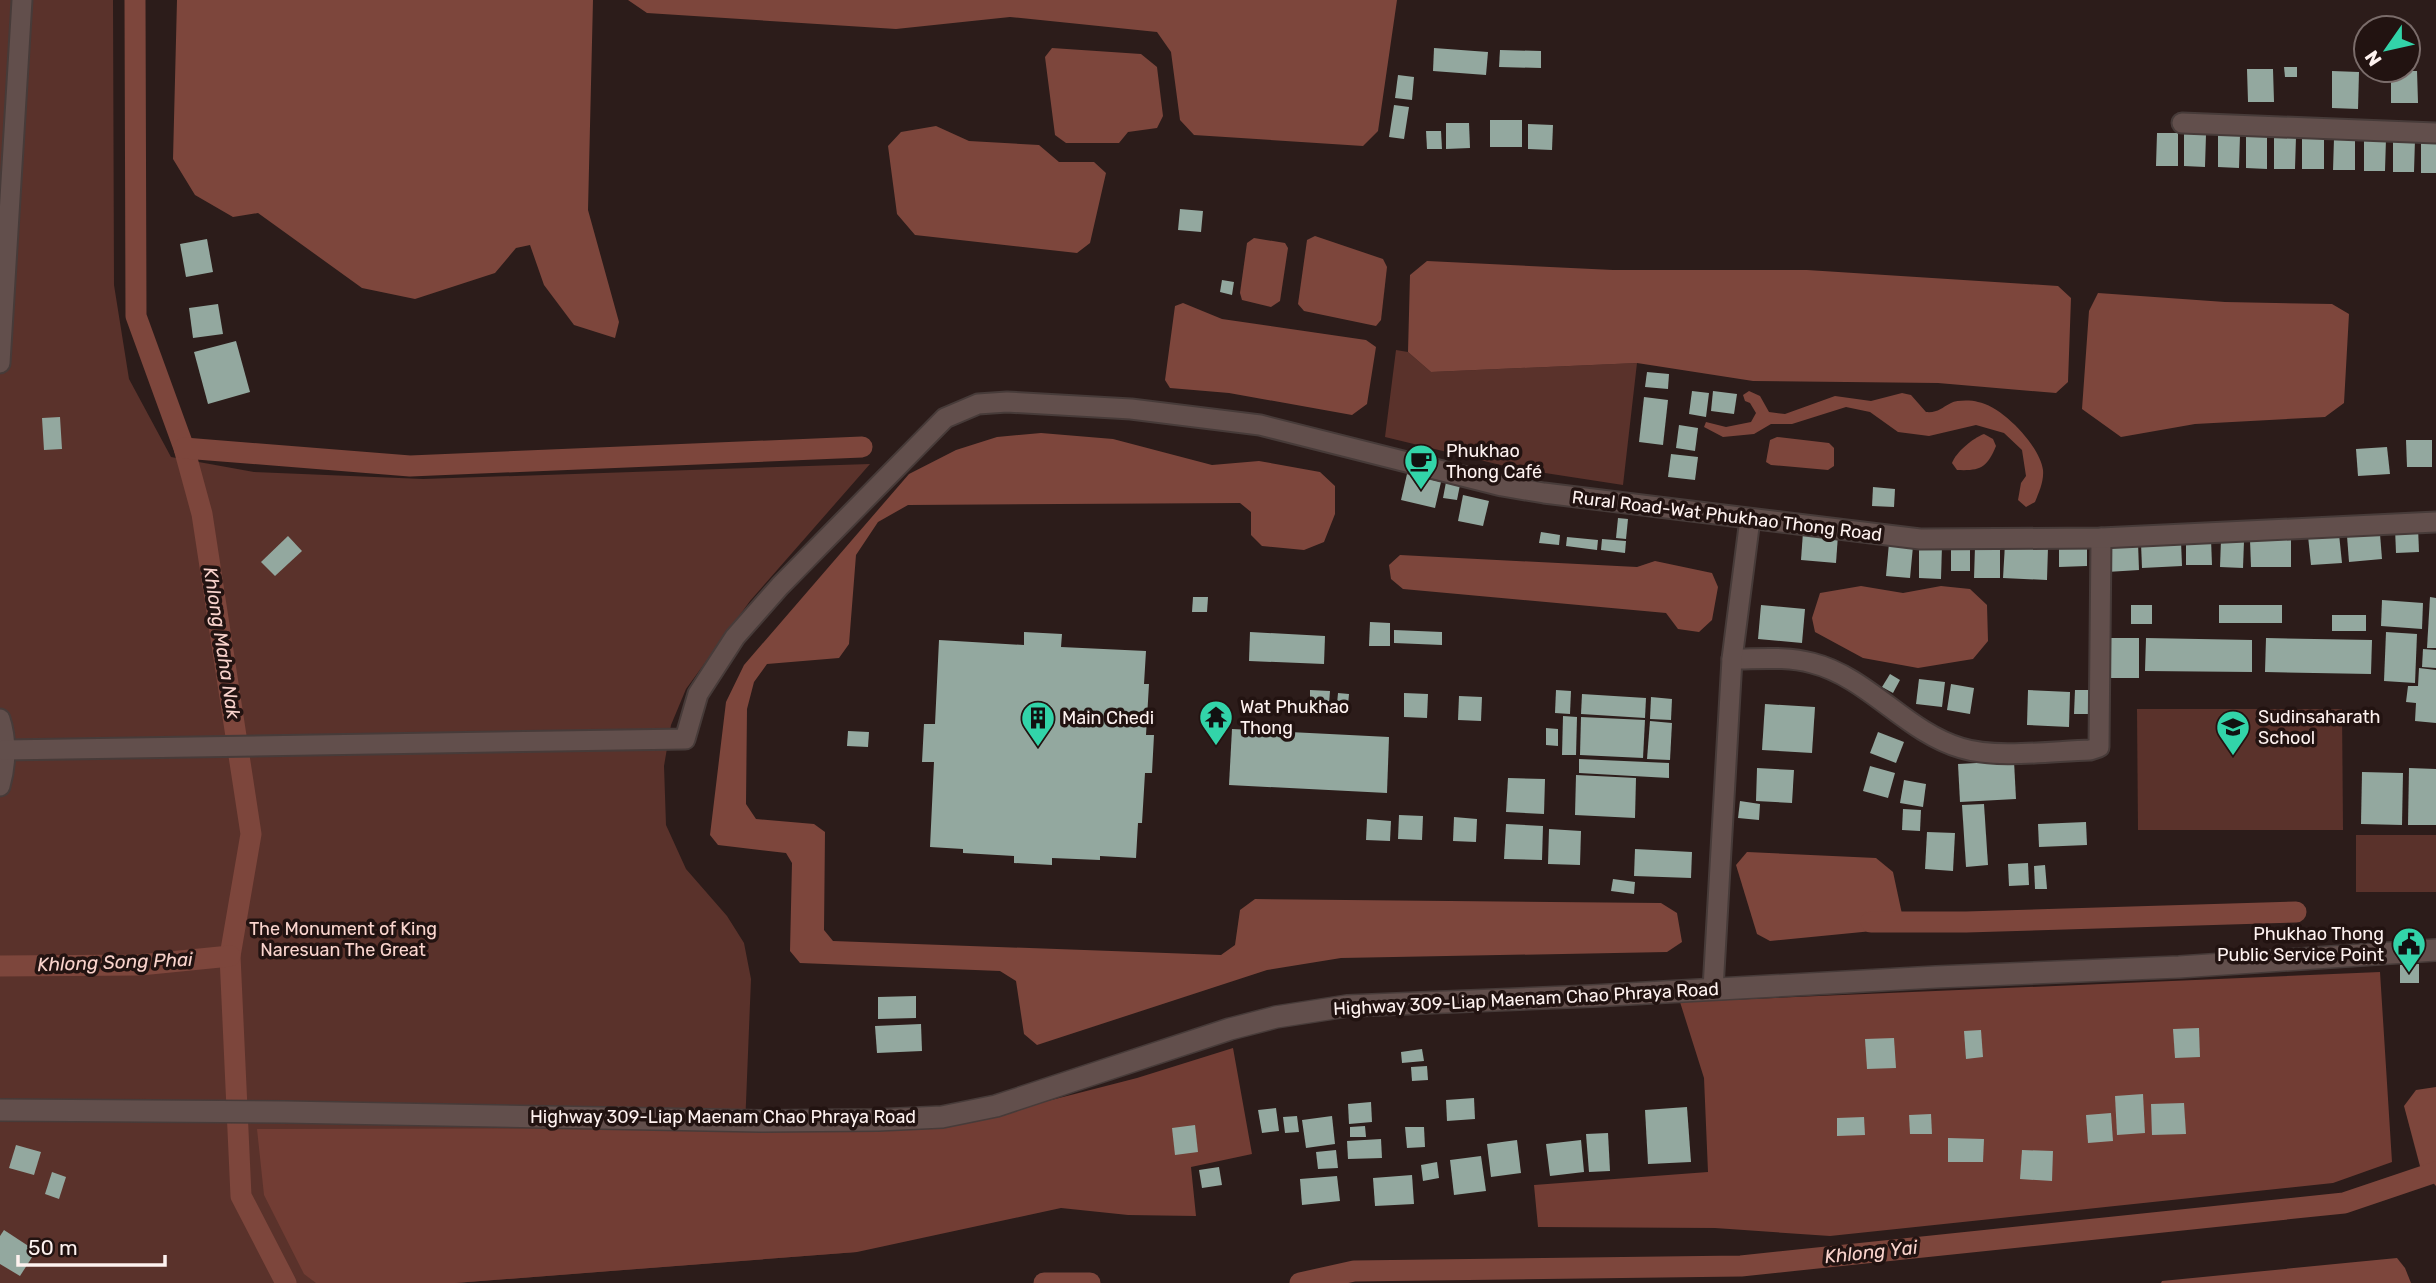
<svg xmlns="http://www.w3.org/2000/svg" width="2436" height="1283" font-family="Rubik,sans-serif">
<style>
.green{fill:#5a322b}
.forest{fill:#723d34}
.water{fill:#7d463c}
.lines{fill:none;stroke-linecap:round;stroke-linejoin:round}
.canal{stroke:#7d463c;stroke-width:21}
.building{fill:#93a89f}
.street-casing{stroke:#473b39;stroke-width:23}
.secondary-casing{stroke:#473b39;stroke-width:24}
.street{stroke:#624f4c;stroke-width:19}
.secondary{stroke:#624f4c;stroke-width:21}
.labels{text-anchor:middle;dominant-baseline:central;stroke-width:7;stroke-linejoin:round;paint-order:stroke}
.poi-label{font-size:18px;fill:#fef2f0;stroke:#221311;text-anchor:start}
.street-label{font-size:18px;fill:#fef2f0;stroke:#221311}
.park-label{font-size:18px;fill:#fad5ce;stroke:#221311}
.water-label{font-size:19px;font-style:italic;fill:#f9d3cc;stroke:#221311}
</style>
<rect width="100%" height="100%" fill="#2c1c1a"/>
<g class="green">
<polygon points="0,0 113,0 114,285 129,379 171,457 254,472 423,479 870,464 750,601 686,689 671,725 664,766 666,825 686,869 727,916 744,943 751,979 745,1127 857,1252 455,1283 0,1283"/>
<polygon points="1396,350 1408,352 1431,372 1637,363 1623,485 1513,468 1385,437"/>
<polygon points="2137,709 2342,709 2343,830 2138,830"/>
<rect x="2356" y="835" width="80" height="57"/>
</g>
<g class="forest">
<polygon points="2380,972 2392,1162 2333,1183 1830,1236 1715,1228 1538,1227 1534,1185 1708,1172 1704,1078 1680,1002"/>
<polygon points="1233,1048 1252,1154 1191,1167 1196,1216 1128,1215 1061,1208 857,1252 455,1283 316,1283 304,1274 264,1195 257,1129 745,1128 1028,1106 1137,1078"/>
</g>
<g class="water">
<polygon points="177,0 593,0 588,210 619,322 615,338 574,325 544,285 530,245 516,248 495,273 415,299 362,288 258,213 233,217 195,195 173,159"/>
<polygon points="628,0 1397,0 1378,131 1363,146 1194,135 1180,120 1171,52 1157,32 1010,17 896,29 647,13"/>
<polygon points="1052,48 1141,54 1157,67 1163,116 1157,128 1128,132 1119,143 1066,143 1055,135 1045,57"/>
<polygon points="936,126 969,141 1039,145 1059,162 1094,162 1106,173 1090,243 1077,253 915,235 897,214 888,146 901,132"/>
<polygon points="1315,236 1383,259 1387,267 1381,320 1376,326 1304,311 1298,304 1307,240"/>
<polygon points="1254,238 1285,243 1288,248 1280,301 1271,307 1242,300 1240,293 1247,243"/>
<polygon points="1427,261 1613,270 1807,270 2058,286 2071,298 2068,382 2056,393 1938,383 1753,381 1637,363 1431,372 1408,352 1410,275"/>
<polygon points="2098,293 2225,302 2332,304 2349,314 2344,403 2325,417 2195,424 2121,437 2082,409 2089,311"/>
<polygon points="1183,303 1222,319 1366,340 1376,347 1367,404 1352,415 1229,393 1170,388 1165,380 1175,306"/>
<path d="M1749 391 1760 396 1769 412 1785 414 1835 396 1871 401 1902 393 1911 395 1926 412C1938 413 1941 408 1951 403 1957 400 1971 400 1978 402 2002 406 2040 446 2043 470 2044 481 2039 492 2035 502L2026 507 2018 500 2021 483 2026 476 2022 450 2004 433 1976 425 1929 436 1898 432 1870 412 1846 407 1792 424H1771L1754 434 1723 437 1704 427 1706 422 1726 427 1751 422 1756 413 1750 403 1745 401 1743 395Z"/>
<polygon points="1041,433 1113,439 1212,465 1259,461 1320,472 1335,486 1335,514 1324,542 1304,550 1262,546 1251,535 1251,512 1240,503 908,505 878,522 856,555 849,644 839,658 767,664 754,682 747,709 746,804 756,819 814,824 825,832 824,930 833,941 1221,955 1235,945 1240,910 1255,899 1661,903 1677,913 1682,942 1667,952 1341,958 1267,970 1037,1045 1024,1034 1016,981 1000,971 800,963 790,951 792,863 786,853 718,845 710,835 726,702 744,665 909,474 956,450 997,437"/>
<path d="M1984 434 1993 439 1996 446C1987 468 1980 471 1957 470L1952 463C1956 452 1973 438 1984 434Z"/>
<polygon points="1777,437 1829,443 1834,448 1834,466 1828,470 1771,465 1766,462 1770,440"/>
<polygon points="1400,555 1637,567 1655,561 1712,573 1718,587 1712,620 1699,632 1678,629 1666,613 1403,589 1391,579 1389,565"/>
<polygon points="1861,586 1903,593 1941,586 1970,589 1987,605 1988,641 1973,659 1918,668 1863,658 1815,632 1812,618 1820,593"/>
<polygon points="1747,852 1876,858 1893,872 1902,914 1893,929 1770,941 1757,934 1736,865"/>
<polygon points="2436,1087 2436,1186 2421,1170 2404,1106 2416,1090"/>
<polygon points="2397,1258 2405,1268 2411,1283 2161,1283 2162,1281"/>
</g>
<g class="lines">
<g class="canal">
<polyline points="135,0 136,316 184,448 202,514 251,834 230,956 241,1196 286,1283"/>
<polyline points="184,448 410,466 862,447"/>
<polyline points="1871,922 1966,922 2296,912"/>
<polyline points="0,966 140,965 230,956"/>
<polyline points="1044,1283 1090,1283"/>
<polyline points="1300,1283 1354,1271 1741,1266 2344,1203 2436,1172"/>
</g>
</g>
<g class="building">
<polygon points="1434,48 1488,52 1486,75 1433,71"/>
<polygon points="1500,50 1541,51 1541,68 1499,67"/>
<polygon points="2284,67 2297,67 2297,77 2285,77"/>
<polygon points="2247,69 2273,69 2274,102 2248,102"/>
<polygon points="2332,71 2359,72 2358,109 2332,108"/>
<polygon points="2391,71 2417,71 2418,103 2391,103"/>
<polygon points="1398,75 1414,77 1412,100 1395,98"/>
<polygon points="1394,105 1409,107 1404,139 1389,137"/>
<rect x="1490" y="120" width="32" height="27"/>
<polygon points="1446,123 1469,123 1470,148 1446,149"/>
<polygon points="1528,124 1553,125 1552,150 1528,149"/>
<polygon points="1426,131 1441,131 1442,149 1427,149"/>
<polygon points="2157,133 2178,133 2178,166 2156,166"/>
<polygon points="2184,134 2206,134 2205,167 2184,166"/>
<polygon points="2218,135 2240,135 2239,168 2218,167"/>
<polygon points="2246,136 2267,136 2267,169 2246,168"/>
<polygon points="2274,136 2296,136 2295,169 2274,169"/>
<polygon points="2302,136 2324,137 2324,169 2302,169"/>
<polygon points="2334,138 2355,138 2355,170 2333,170"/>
<polygon points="2364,138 2386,138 2385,171 2364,171"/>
<polygon points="2393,139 2415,139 2414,172 2393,172"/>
<rect x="2421" y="140" width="15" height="33"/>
<polygon points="1180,209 1203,211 1201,232 1178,230"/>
<polygon points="207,239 213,272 186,277 180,244"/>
<polygon points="1222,280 1234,282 1232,295 1220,292"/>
<polygon points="218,304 223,334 193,338 189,308"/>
<polygon points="236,341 250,392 208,404 194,352"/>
<polygon points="1647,372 1669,374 1668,389 1645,387"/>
<polygon points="1692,391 1709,393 1706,417 1689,414"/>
<polygon points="1713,391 1737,394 1734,414 1711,411"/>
<polygon points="1644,397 1668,400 1663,445 1639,442"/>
<polygon points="60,417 62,449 44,450 42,418"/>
<polygon points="1679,425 1698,428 1695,451 1676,448"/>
<polygon points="2406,440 2432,440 2432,467 2407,467"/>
<polygon points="2387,447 2390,474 2358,476 2356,449"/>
<polygon points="1671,454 1698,457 1695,480 1668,477"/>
<polygon points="1407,474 1441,482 1435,508 1401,500"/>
<polygon points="1446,482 1460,485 1457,500 1443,498"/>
<polygon points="1873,487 1895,489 1894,507 1872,506"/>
<polygon points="1463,495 1489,501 1483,526 1458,521"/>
<polygon points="1618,518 1628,519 1626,539 1616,538"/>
<polygon points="2418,527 2419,552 2396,553 2395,528"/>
<polygon points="1541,532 1560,535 1559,545 1539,543"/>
<polygon points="1803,532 1838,535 1836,563 1801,560"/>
<polygon points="2339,534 2342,563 2311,565 2308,536"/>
<polygon points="2380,534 2382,559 2349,562 2347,536"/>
<polygon points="288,536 302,551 275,576 261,562"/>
<polygon points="1567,537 1598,540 1597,550 1566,546"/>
<polygon points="1602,539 1626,541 1625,553 1601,550"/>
<polygon points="2211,539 2212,565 2186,565 2186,540"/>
<polygon points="2221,540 2244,541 2243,568 2220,567"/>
<polygon points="2250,540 2291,540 2291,567 2251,567"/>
<polygon points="2181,541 2182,566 2142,568 2141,543"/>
<polygon points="1889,543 1913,546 1910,578 1886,576"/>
<polygon points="2138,543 2139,570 2107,572 2105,545"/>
<polygon points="2005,544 2048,547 2047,580 2003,578"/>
<polygon points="1919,545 1942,545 1941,579 1919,578"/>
<rect x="1951" y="545" width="19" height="26"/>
<polygon points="1975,546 2000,547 2000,578 1974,578"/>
<polygon points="2059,546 2087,546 2087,566 2059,567"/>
<polygon points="1193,597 1208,597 1207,612 1192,612"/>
<polygon points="2430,597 2436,598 2436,648 2427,648"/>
<polygon points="2382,600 2423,603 2422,629 2381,626"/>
<polygon points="1761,605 1805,609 1802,643 1758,639"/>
<rect x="2131" y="605" width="21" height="19"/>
<rect x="2219" y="605" width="63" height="18"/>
<rect x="2332" y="615" width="34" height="16"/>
<polygon points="1370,622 1390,623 1390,646 1369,646"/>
<polygon points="1394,630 1442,632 1442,645 1394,643"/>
<polygon points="1024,632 1062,634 1061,647 1146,651 1144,684 1149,684 1146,735 1154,735 1152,773 1145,773 1142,823 1138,823 1136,858 1100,856 1100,860 1052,858 1052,865 1014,863 1014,856 963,853 963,849 930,847 934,762 922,762 924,724 935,724 939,640 1024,645"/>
<polygon points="1250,632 1325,636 1324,664 1249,661"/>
<polygon points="2386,632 2417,634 2415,683 2384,681"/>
<rect x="2110" y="638" width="29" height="40"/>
<polygon points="2146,638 2252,640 2252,672 2145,671"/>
<polygon points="2266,638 2372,640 2371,674 2265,672"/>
<polygon points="2423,649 2436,650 2436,668 2422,667"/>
<polygon points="2419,668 2436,670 2436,723 2415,721 2416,703 2406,702 2408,686 2418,686"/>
<polygon points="1890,674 1900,680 1893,693 1882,687"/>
<polygon points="1919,679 1945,682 1942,707 1916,704"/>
<polygon points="1951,684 1974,688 1970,714 1947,710"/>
<polygon points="1310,690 1330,691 1329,704 1310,703"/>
<polygon points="1556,690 1571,691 1570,714 1555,713"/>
<polygon points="2028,690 2070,692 2069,727 2027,725"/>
<polygon points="2075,690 2091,690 2091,714 2074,714"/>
<polygon points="1338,693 1349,694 1348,705 1337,704"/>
<polygon points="1404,693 1428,694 1427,718 1404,717"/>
<polygon points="1582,694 1646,698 1645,718 1581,714"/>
<polygon points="1459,696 1482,697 1481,721 1458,720"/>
<polygon points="1651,697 1672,699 1671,720 1650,719"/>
<polygon points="1765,704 1815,707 1812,753 1762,750"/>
<polygon points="1563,716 1577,717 1576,755 1562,755"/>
<polygon points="1581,717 1645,720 1643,758 1580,755"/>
<polygon points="1650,721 1672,723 1670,760 1647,759"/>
<polygon points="1546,728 1558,729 1558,746 1546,745"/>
<polygon points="1232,729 1389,737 1387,793 1229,785"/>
<polygon points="848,731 869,732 868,747 847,746"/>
<polygon points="1878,732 1904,742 1896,763 1870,753"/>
<polygon points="1579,759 1669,763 1669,778 1579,773"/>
<polygon points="2014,761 2016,799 1960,802 1958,764"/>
<polygon points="1870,766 1895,773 1888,798 1863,791"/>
<polygon points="1757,768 1794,770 1792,803 1756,801"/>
<polygon points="2409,768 2436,769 2436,825 2408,825"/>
<polygon points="2362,772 2403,773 2402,825 2361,824"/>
<polygon points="1576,775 1636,778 1635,818 1575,815"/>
<polygon points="1508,778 1545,779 1544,814 1506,812"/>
<polygon points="1904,780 1926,784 1923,807 1900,803"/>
<polygon points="1740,801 1760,804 1759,820 1738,818"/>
<polygon points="1984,804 1988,865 1966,867 1962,805"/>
<polygon points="1903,809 1921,810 1920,831 1902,830"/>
<polygon points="1399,815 1423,816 1422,840 1398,839"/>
<polygon points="1454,817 1477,819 1476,842 1453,841"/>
<polygon points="1367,819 1391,821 1390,841 1366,840"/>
<polygon points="2086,822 2087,845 2039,847 2038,824"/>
<polygon points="1506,824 1543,826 1542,860 1504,859"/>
<polygon points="1549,829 1581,831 1580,865 1548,864"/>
<polygon points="1927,832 1955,833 1953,871 1925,869"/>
<polygon points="1635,849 1692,852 1691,878 1634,876"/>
<polygon points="2028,863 2029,885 2009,886 2008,864"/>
<polygon points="2045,865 2047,889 2035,889 2034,866"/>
<polygon points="1613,879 1635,882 1634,894 1611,891"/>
<polygon points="2419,964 2419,983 2400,983 2400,965"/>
<polygon points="916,996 916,1018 878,1019 878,997"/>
<polygon points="921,1024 922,1051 877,1053 875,1026"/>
<polygon points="2199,1028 2200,1057 2175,1058 2173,1029"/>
<polygon points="1981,1030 1983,1057 1966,1059 1964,1031"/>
<polygon points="1894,1038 1896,1068 1867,1069 1865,1039"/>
<polygon points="1422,1049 1424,1061 1402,1063 1401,1052"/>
<polygon points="1427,1066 1428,1080 1412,1081 1411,1067"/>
<polygon points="2143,1094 2145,1133 2117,1135 2115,1096"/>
<polygon points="1474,1098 1475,1119 1447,1121 1446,1100"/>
<polygon points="1371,1102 1372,1122 1349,1124 1348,1104"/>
<polygon points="2184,1103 2186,1134 2152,1135 2151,1104"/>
<polygon points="1687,1107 1691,1162 1648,1164 1645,1110"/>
<polygon points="1276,1108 1279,1131 1262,1133 1258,1110"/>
<polygon points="2111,1113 2113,1141 2088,1143 2086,1115"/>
<polygon points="1931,1114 1932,1134 1910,1134 1909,1115"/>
<polygon points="1297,1116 1299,1132 1285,1133 1283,1117"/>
<polygon points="1332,1116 1335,1144 1306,1148 1302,1120"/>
<polygon points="1864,1117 1865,1135 1837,1136 1837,1118"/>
<polygon points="1195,1125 1198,1152 1175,1155 1172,1128"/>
<polygon points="1365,1126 1366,1137 1350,1137 1350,1127"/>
<polygon points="1405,1127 1424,1127 1425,1147 1407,1148"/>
<polygon points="1608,1133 1610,1171 1589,1172 1586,1134"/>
<polygon points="1948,1138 1984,1139 1983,1162 1948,1162"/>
<polygon points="1381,1139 1382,1158 1348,1159 1347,1141"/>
<polygon points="1517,1140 1521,1173 1491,1177 1487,1144"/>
<polygon points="1581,1140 1584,1172 1550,1176 1546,1144"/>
<polygon points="16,1145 41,1152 34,1175 9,1168"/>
<polygon points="1336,1150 1338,1168 1318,1169 1316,1152"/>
<polygon points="2022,1150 2053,1151 2052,1181 2020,1179"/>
<polygon points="1481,1156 1486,1191 1454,1195 1450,1160"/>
<polygon points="1437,1162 1439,1178 1423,1181 1421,1165"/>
<polygon points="1219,1167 1222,1185 1202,1188 1199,1170"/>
<polygon points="52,1172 66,1177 59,1199 45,1194"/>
<polygon points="1412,1175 1414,1204 1375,1206 1373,1178"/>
<polygon points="1337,1176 1340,1201 1302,1205 1300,1179"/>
<polygon points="4,1230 36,1251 20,1276 0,1264 0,1236"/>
</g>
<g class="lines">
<g class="street-casing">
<g id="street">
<polyline points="2182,123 2436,133"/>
<polyline points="0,363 22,0"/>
<path d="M1732 659C1759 659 1786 656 1812 663 1868 677 1906 732 1961 748 1996 759 2053 751 2090 750L2099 747 2101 538"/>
<path d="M0 719C7 740 6 765 0 786"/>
<polyline points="4,750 685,739 698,694 735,637 780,586 945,418 978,404 1007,402 1131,409 1260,425 1502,486 1544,493 1920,539 2101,538 2436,522"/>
<polyline points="1713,989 1732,659 1750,519"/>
</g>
</g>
<g class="secondary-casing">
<polyline id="secondary" points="0,1110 285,1112 761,1121 878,1120 942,1117 996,1106 1230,1029 1276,1017 1347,1006 1592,996 1936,977 2179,967 2436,950"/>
</g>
<use href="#street" class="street"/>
<use href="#secondary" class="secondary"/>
</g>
<defs>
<g id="cafe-pin" transform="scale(1.75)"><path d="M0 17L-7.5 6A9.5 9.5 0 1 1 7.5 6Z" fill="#32d4a9" stroke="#221311"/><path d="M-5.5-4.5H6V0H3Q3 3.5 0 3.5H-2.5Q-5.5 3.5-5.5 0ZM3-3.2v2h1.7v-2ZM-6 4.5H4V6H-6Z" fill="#111"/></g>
<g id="temple-pin" transform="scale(1.75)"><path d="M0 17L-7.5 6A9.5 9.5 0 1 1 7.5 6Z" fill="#32d4a9" stroke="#221311"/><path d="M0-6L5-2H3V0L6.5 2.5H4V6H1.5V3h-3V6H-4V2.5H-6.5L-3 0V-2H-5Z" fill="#111"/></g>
<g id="building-pin" transform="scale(1.75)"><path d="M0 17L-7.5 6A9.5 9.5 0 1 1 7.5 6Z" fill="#32d4a9" stroke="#221311"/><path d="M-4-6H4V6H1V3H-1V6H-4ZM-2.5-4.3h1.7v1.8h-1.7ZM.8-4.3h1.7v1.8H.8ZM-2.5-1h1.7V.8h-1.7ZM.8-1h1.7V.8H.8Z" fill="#111"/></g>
<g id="school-pin" transform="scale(1.75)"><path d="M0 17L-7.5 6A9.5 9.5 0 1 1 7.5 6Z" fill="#32d4a9" stroke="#221311"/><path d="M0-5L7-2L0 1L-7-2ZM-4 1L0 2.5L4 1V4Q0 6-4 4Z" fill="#111"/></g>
<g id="civic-pin" transform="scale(1.75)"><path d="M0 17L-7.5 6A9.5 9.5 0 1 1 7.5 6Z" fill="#32d4a9" stroke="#221311"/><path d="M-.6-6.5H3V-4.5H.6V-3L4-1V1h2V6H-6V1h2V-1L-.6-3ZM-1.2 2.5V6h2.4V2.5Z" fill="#111"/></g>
</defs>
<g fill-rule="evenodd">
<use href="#cafe-pin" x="1421" y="461"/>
<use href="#temple-pin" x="1216" y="717"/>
<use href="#building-pin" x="1038" y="718"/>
<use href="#school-pin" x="2233" y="727"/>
<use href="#civic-pin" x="2409" y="944"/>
</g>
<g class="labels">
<g class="poi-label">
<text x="1446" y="451">Phukhao<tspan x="1446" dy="21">Thong Café</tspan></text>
<text x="1240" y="707">Wat Phukhao<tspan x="1240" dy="21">Thong</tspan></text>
<text x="2258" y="717">Sudinsaharath<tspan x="2258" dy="21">School</tspan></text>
<text x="1062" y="718">Main Chedi</text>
<text x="2384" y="934" text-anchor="end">Phukhao Thong<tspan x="2384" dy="21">Public Service Point</tspan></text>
</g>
<g class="street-label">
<text transform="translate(1727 516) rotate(7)">Rural Road-Wat Phukhao Thong Road</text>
<text transform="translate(1526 999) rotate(-3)">Highway 309-Liap Maenam Chao Phraya Road</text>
<text x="723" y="1117">Highway 309-Liap Maenam Chao Phraya Road</text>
</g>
<g class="park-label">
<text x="343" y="929">The Monument of King<tspan x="343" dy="21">Naresuan The Great</tspan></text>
</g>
<g class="water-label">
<text transform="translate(222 643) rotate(81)">Khlong Maha Nak</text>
<text transform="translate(115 962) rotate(-2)">Khlong Song Phai</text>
<text transform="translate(1871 1252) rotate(-6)">Khlong Yai</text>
</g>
</g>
<g transform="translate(2387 49) rotate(236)"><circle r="33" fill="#221311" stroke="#7a6c6a" stroke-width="2"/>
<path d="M0-5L12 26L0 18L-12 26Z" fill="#32d4a9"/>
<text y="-10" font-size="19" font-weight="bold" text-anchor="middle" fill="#fef2f0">N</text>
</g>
<path d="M18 1255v10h147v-10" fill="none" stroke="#fef2f0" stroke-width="3.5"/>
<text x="28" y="1255" font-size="21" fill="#fef2f0" stroke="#221311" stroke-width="5" paint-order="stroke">50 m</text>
</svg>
